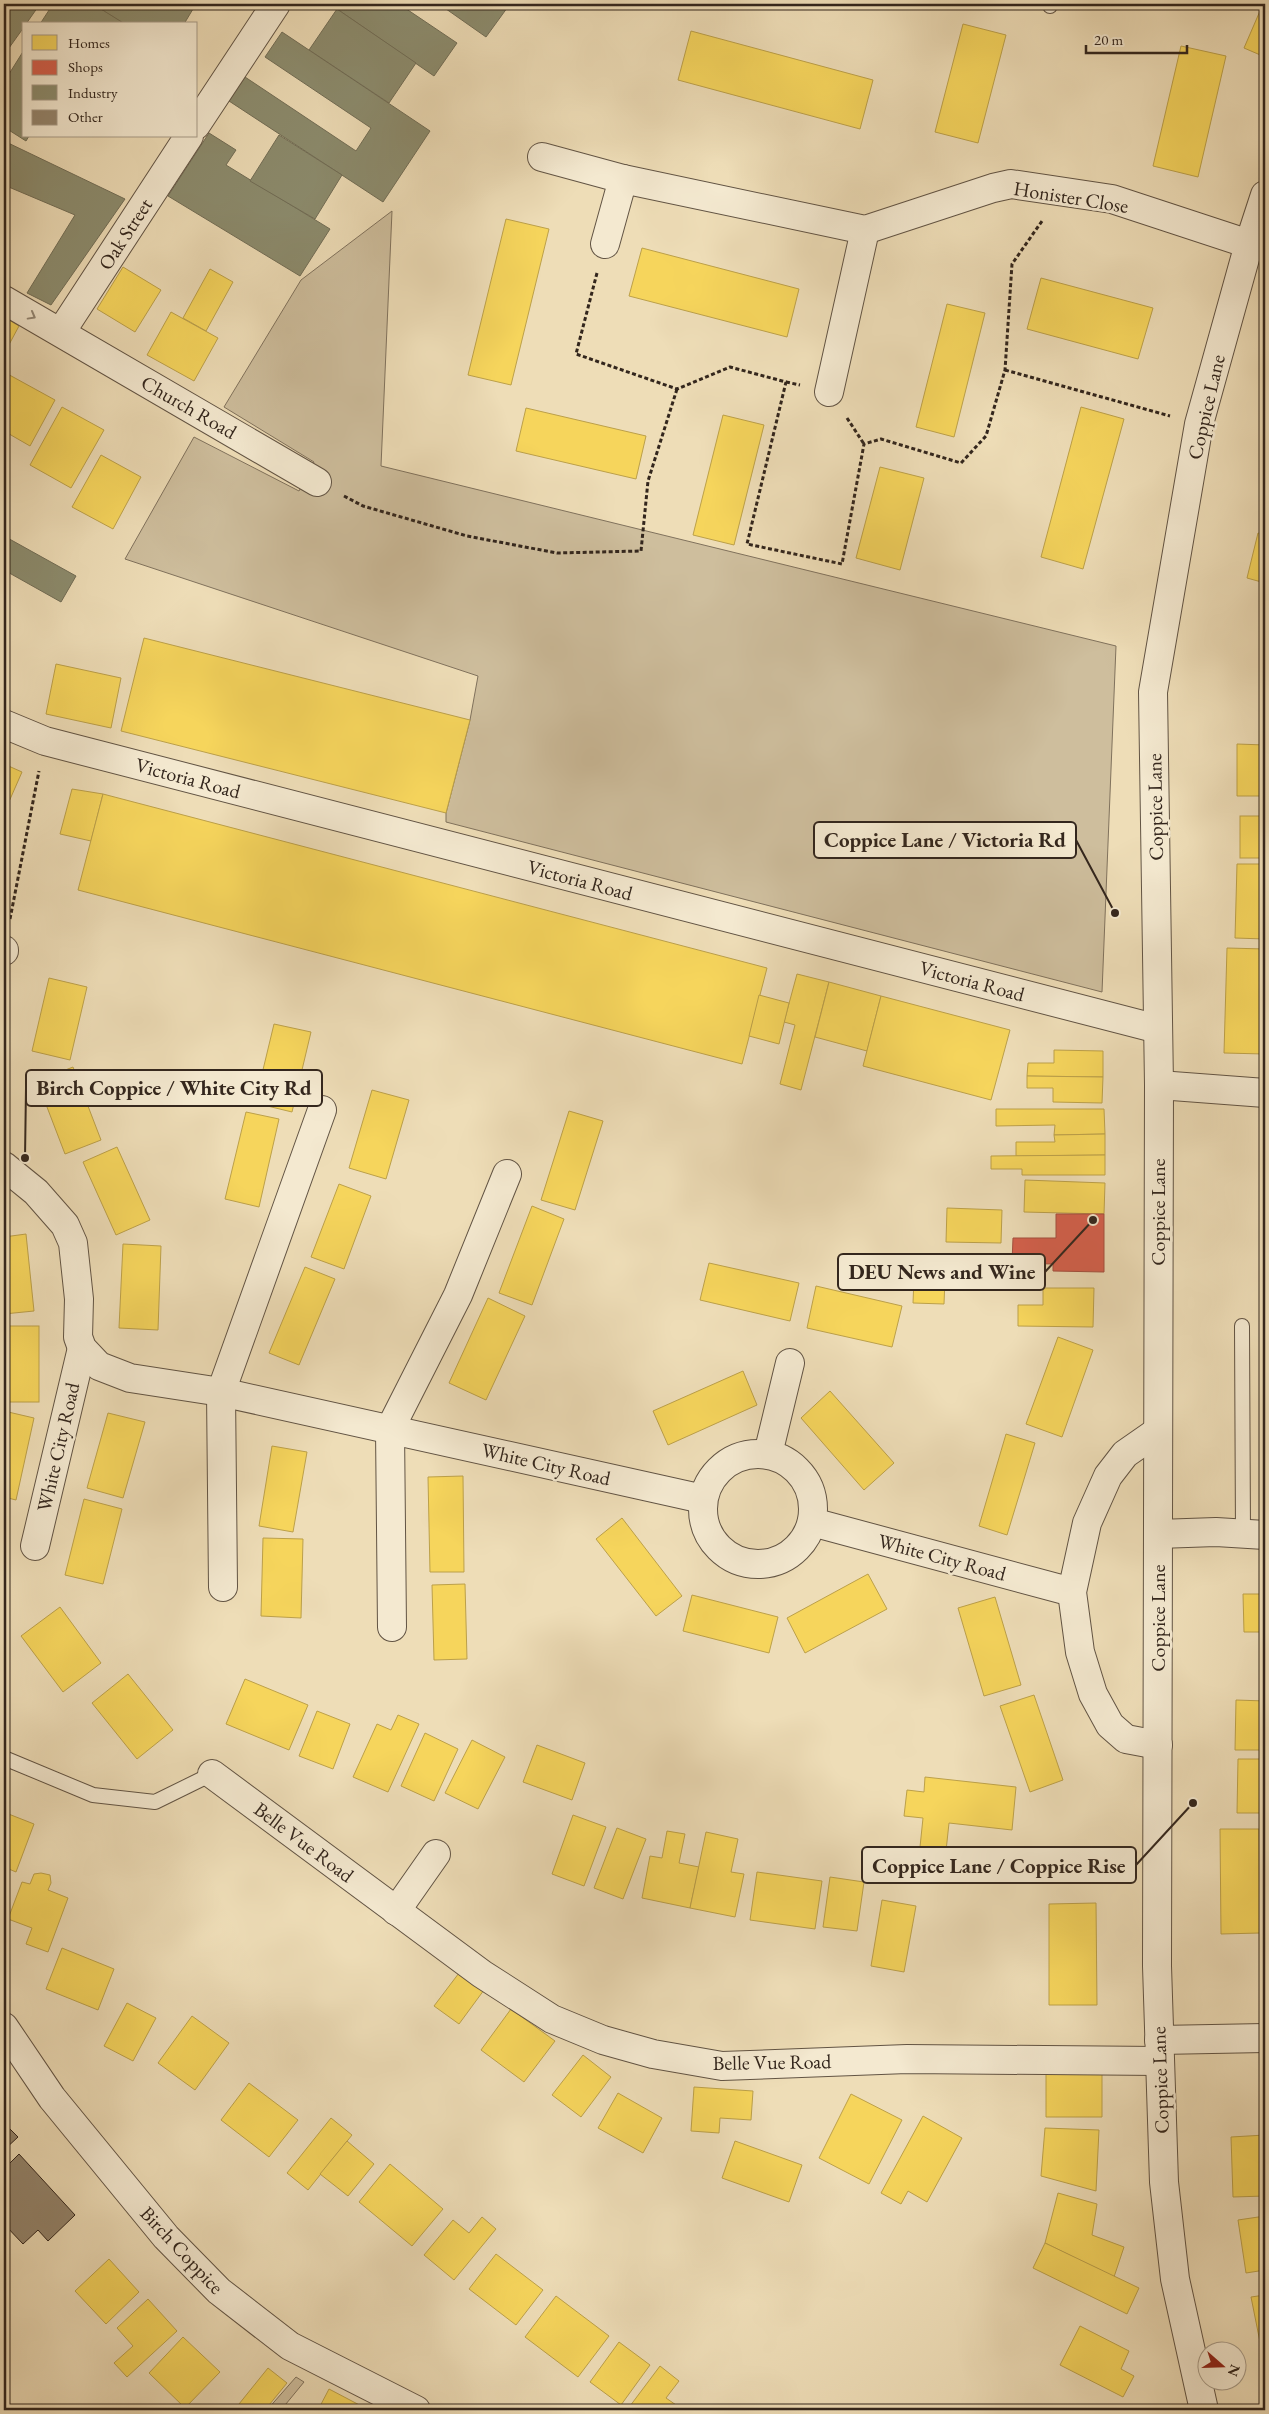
<svg xmlns="http://www.w3.org/2000/svg" width="1269" height="2414" font-family="'EB Garamond',serif">
<style>
.green{fill:#cebe9d;stroke:#80725d}
.homes{fill:#f6d55c;stroke:#bca049}
.shops{fill:#d6604d;stroke:#a54f3f}
.industry{fill:#8c8c6e;stroke:#716d56}
.building{fill:#94856d;stroke:#33261d}
.lines{fill:none;stroke-linecap:round;stroke-linejoin:round}
.service-casing{stroke:#625444;stroke-width:16}
.minor-casing{stroke:#625444;stroke-width:30}
.tertiary-casing{stroke:#625444;stroke-width:30}
.path{stroke:#33261d;stroke-width:3;stroke-dasharray:4 2.5;stroke-linecap:butt}
.service{stroke:#f4e9d0;stroke-width:14}
.minor{stroke:#f4e9d0;stroke-width:28}
.tertiary{stroke:#f4e9d0;stroke-width:28}
.oneway{stroke:#948876}
.labels{text-anchor:middle;dominant-baseline:central;stroke-width:5;stroke-linejoin:round;paint-order:stroke}
.street-label{font-size:20px;fill:#33261d;stroke:#f4e9d0}
.leader{fill:none;stroke:#33261d;stroke-width:2}
.callout-dot{fill:#33261d;stroke:#f4e9d0;stroke-width:2}
.callout{fill:#f4e9d0;stroke:#33261d;stroke-width:2}
.callout-label{font-size:21px;text-anchor:middle;font-weight:bold;fill:#33261d}
</style>
<rect width="100%" height="100%" fill="#eeddb7"/>
<filter id="stains"><feTurbulence type="fractalNoise" baseFrequency=".004" numOctaves="4"/><feColorMatrix values="0 0 0 0 .2 0 0 0 0 .09 0 0 0 0 .02 0 0 0 .5 -.17"/></filter>
<radialGradient id="worn" r=".72"><stop offset=".6" stop-color="#630" stop-opacity="0"/><stop offset="1" stop-color="#630" stop-opacity=".3"/></radialGradient>
<g class="green">
<polygon points="392,211 381,466 1116,646 1102,992 446,822 446,813 470,720 478,676 125,559 194,437 299,491 314,462 224,407 301,280"/>
<polygon points="296,2377 304,2382 281,2410 267,2410"/>
</g>
<g class="homes">
<polygon points="1263,4 1265,4 1265,57 1244,48"/>
<polygon points="963,24 1006,35 978,143 935,132"/>
<polygon points="691,31 873,80 860,129 678,80"/>
<polygon points="1181,46 1226,56 1198,177 1153,166"/>
<polygon points="506,219 549,229 511,385 468,375"/>
<polygon points="642,248 799,289 787,337 629,296"/>
<polygon points="123,267 161,290 135,332 97,309"/>
<polygon points="210,269 233,282 206,331 183,318"/>
<polygon points="1041,278 1153,308 1138,359 1027,329"/>
<polygon points="947,304 985,313 954,437 916,427"/>
<polygon points="171,312 218,338 194,381 147,355"/>
<polygon points="4,317 19,326 4,354"/>
<polygon points="4,372 55,400 30,446 4,431"/>
<polygon points="62,407 104,430 71,488 30,465"/>
<polygon points="1081,407 1124,419 1083,569 1041,557"/>
<polygon points="526,408 646,436 636,479 516,451"/>
<polygon points="723,415 764,425 734,545 693,535"/>
<polygon points="101,455 141,477 113,529 72,507"/>
<polygon points="880,467 924,478 900,570 856,558"/>
<polygon points="1258,533 1265,535 1265,583 1247,578"/>
<polygon points="144,638 470,720 446,813 121,731"/>
<polygon points="56,664 121,678 111,728 46,714"/>
<polygon points="1237,744 1265,745 1265,796 1237,796"/>
<polygon points="4,764 22,772 4,813"/>
<polygon points="72,789 103,794 91,841 60,834"/>
<polygon points="103,794 767,968 742,1064 78,890"/>
<rect x="1240" y="816" width="25" height="42"/>
<polygon points="1237,864 1265,864 1265,939 1235,938"/>
<polygon points="1227,948 1265,949 1264,1054 1224,1053"/>
<polygon points="797,974 829,982 801,1090 780,1084 795,1025 784,1022"/>
<polygon points="49,978 87,987 70,1060 32,1051"/>
<polygon points="829,982 881,996 867,1051 815,1037"/>
<polygon points="759,995 789,1003 779,1044 749,1036"/>
<polygon points="881,996 1010,1030 991,1100 863,1066"/>
<polygon points="274,1024 311,1032 292,1112 255,1103"/>
<polygon points="1054,1050 1103,1051 1103,1077 1027,1076 1028,1063 1054,1063"/>
<polygon points="73,1067 101,1140 65,1154 37,1081"/>
<polygon points="1027,1076 1103,1077 1102,1103 1053,1102 1053,1088 1027,1088"/>
<polygon points="372,1090 409,1100 386,1179 349,1168"/>
<polygon points="996,1109 1104,1109 1105,1134 1054,1135 1055,1125 996,1126"/>
<polygon points="569,1111 603,1121 575,1210 541,1200"/>
<polygon points="246,1112 279,1119 259,1207 225,1199"/>
<polygon points="1105,1134 1105,1155 1016,1156 1016,1142 1055,1142 1054,1135"/>
<polygon points="117,1147 150,1220 116,1235 83,1162"/>
<polygon points="1105,1155 1105,1175 1022,1175 1022,1169 991,1169 991,1156"/>
<polygon points="1025,1180 1105,1183 1104,1214 1024,1212"/>
<polygon points="339,1184 371,1196 344,1269 311,1257"/>
<polygon points="532,1206 564,1219 532,1305 499,1293"/>
<polygon points="947,1208 1002,1210 1001,1243 946,1242"/>
<polygon points="26,1234 34,1311 4,1314 4,1237"/>
<polygon points="123,1244 161,1246 158,1330 119,1328"/>
<polygon points="709,1263 799,1283 790,1321 700,1300"/>
<polygon points="305,1267 335,1279 299,1365 269,1353"/>
<polygon points="914,1278 945,1279 944,1304 913,1303"/>
<polygon points="816,1286 902,1306 892,1347 807,1328"/>
<polygon points="1043,1288 1094,1288 1093,1327 1018,1326 1018,1305 1043,1305"/>
<polygon points="488,1298 525,1316 486,1400 449,1383"/>
<rect x="4" y="1326" width="35" height="76"/>
<polygon points="1058,1337 1093,1350 1062,1437 1026,1424"/>
<polygon points="743,1371 757,1405 668,1445 653,1411"/>
<polygon points="830,1391 894,1463 864,1490 801,1418"/>
<polygon points="4,1411 34,1418 16,1500 4,1497"/>
<polygon points="108,1413 145,1422 123,1498 87,1488"/>
<polygon points="1006,1434 1035,1443 1007,1535 979,1526"/>
<polygon points="272,1446 307,1452 293,1532 259,1526"/>
<polygon points="463,1476 464,1572 430,1572 428,1477"/>
<polygon points="84,1499 122,1509 103,1584 65,1575"/>
<polygon points="622,1518 682,1596 656,1616 596,1539"/>
<polygon points="263,1538 303,1539 301,1618 261,1616"/>
<polygon points="868,1574 887,1609 805,1653 787,1618"/>
<polygon points="465,1584 467,1659 434,1660 432,1585"/>
<polygon points="1243,1594 1265,1594 1265,1632 1244,1632"/>
<polygon points="692,1595 778,1617 769,1653 683,1631"/>
<polygon points="995,1597 1021,1685 984,1696 958,1608"/>
<polygon points="60,1607 101,1663 63,1692 21,1636"/>
<polygon points="128,1674 173,1730 137,1759 92,1703"/>
<polygon points="245,1679 308,1705 289,1750 226,1724"/>
<polygon points="1034,1695 1063,1780 1030,1792 1000,1706"/>
<polygon points="1236,1700 1265,1701 1265,1750 1235,1750"/>
<polygon points="317,1711 350,1724 333,1769 299,1756"/>
<polygon points="398,1715 419,1724 388,1792 353,1777 377,1724 391,1730"/>
<polygon points="425,1733 458,1749 434,1801 401,1786"/>
<polygon points="472,1740 505,1757 478,1809 445,1793"/>
<polygon points="537,1745 585,1763 572,1800 523,1782"/>
<polygon points="1238,1759 1265,1759 1265,1813 1237,1813"/>
<polygon points="925,1777 1016,1787 1012,1830 949,1823 946,1851 920,1847 923,1818 904,1816 907,1790 924,1792"/>
<polygon points="6,1813 34,1824 16,1872 4,1867"/>
<polygon points="573,1815 606,1827 584,1886 552,1874"/>
<polygon points="617,1828 646,1839 623,1899 594,1888"/>
<polygon points="1220,1829 1259,1829 1260,1933 1221,1934"/>
<polygon points="667,1831 685,1834 679,1863 699,1867 690,1908 642,1898 650,1856 662,1858"/>
<polygon points="706,1832 738,1839 731,1872 744,1874 735,1917 690,1908"/>
<polygon points="757,1872 822,1881 815,1929 750,1920"/>
<polygon points="41,1873 50,1875 51,1883 48,1890 68,1898 48,1952 26,1944 32,1928 8,1919 22,1882 30,1884 34,1874"/>
<polygon points="830,1877 864,1882 857,1931 823,1927"/>
<polygon points="882,1900 916,1906 904,1972 871,1966"/>
<polygon points="1096,1903 1097,2005 1049,2005 1049,1904"/>
<polygon points="62,1948 114,1969 98,2010 46,1989"/>
<polygon points="459,1973 484,1990 459,2024 434,2006"/>
<polygon points="127,2003 156,2018 133,2061 104,2046"/>
<polygon points="511,2009 555,2041 524,2082 481,2050"/>
<polygon points="192,2016 229,2043 195,2090 158,2063"/>
<polygon points="583,2055 611,2077 581,2117 552,2095"/>
<polygon points="1102,2069 1102,2117 1046,2117 1046,2070"/>
<polygon points="249,2083 298,2120 269,2157 221,2120"/>
<polygon points="694,2087 753,2091 751,2120 720,2118 719,2133 691,2131"/>
<polygon points="618,2093 662,2118 643,2153 598,2128"/>
<polygon points="851,2094 902,2120 869,2184 819,2158"/>
<polygon points="923,2116 962,2138 927,2202 908,2191 901,2204 881,2193"/>
<polygon points="331,2118 352,2135 308,2190 287,2173"/>
<polygon points="1045,2128 1099,2130 1096,2191 1041,2176"/>
<polygon points="1265,2135 1265,2196 1233,2197 1231,2137"/>
<polygon points="347,2141 374,2164 348,2196 320,2174"/>
<polygon points="735,2141 802,2165 789,2202 722,2178"/>
<polygon points="390,2164 443,2209 412,2246 359,2202"/>
<polygon points="1058,2193 1097,2204 1092,2235 1124,2247 1114,2277 1045,2243"/>
<polygon points="1265,2216 1265,2270 1246,2273 1238,2220"/>
<polygon points="482,2217 496,2229 454,2280 424,2255 453,2220 469,2233"/>
<polygon points="1045,2243 1139,2288 1127,2314 1033,2268"/>
<polygon points="496,2254 543,2290 516,2325 469,2289"/>
<polygon points="109,2259 139,2292 106,2324 75,2291"/>
<polygon points="1265,2295 1265,2351 1262,2352 1251,2297"/>
<polygon points="556,2296 609,2336 578,2377 525,2337"/>
<polygon points="148,2299 177,2331 127,2377 114,2363 133,2346 117,2328"/>
<polygon points="1080,2326 1129,2351 1121,2369 1134,2376 1123,2397 1060,2365"/>
<polygon points="183,2337 220,2372 185,2408 149,2373"/>
<polygon points="619,2342 650,2365 621,2405 590,2382"/>
<polygon points="660,2366 679,2381 666,2398 679,2407 676,2410 627,2410"/>
<polygon points="268,2368 287,2383 265,2410 247,2410 239,2404"/>
<polygon points="329,2389 369,2410 318,2410"/>
</g>
<polygon class="shops" points="1056,1214 1104,1214 1104,1272 1053,1271 1053,1264 1012,1263 1013,1238 1056,1238"/>
<g class="industry">
<polygon points="4,4 40,4 26,24 24,24 24,27 4,55"/>
<polygon points="53,4 93,4 121,21 120,24 40,24"/>
<polygon points="93,4 196,4 184,24 125,24"/>
<polygon points="341,4 399,4 457,43 434,76 337,9"/>
<polygon points="439,4 510,4 486,37"/>
<polygon points="337,9 416,63 389,103 309,50"/>
<polygon points="282,32 430,131 383,202 229,101 245,77 356,151 371,128 265,57"/>
<polygon points="24,50 24,136 29,136 26,141 4,127 4,82"/>
<polygon points="209,133 236,150 226,165 330,229 300,276 168,196"/>
<polygon points="279,135 342,175 315,219 250,181"/>
<polygon points="4,141 125,199 51,305 27,293 75,215 4,185"/>
<polygon points="4,536 76,576 61,602 4,570"/>
</g>
<g class="building">
<polygon points="4,2123 18,2137 4,2150"/>
<polygon points="19,2154 75,2215 48,2241 38,2230 23,2244 4,2224 4,2169"/>
</g>
<g class="lines">
<g class="service-casing">
<g id="service">
<polyline points="1050,6 1050,4"/>
<polyline points="1242,1326 1243,1534"/>
<polyline points="4,1758 93,1795 155,1802 212,1774"/>
</g>
</g>
<g class="minor-casing">
<g id="minor">
<polyline points="196,125 276,4"/>
<polyline points="542,157 623,179 865,230 993,188 1011,184 1112,199 1249,244"/>
<polyline points="605,244 623,179"/>
<polyline points="4,300 317,482"/>
<polyline points="61,332 189,136"/>
<polyline points="829,392 865,230"/>
<polyline points="4,724 45,741 1158,1029"/>
<polyline points="4,951 4,950"/>
<polyline points="1159,1085 1265,1093"/>
<polyline points="4,1166 36,1192 65,1225 73,1243 79,1299 78,1337 82,1348 99,1366 130,1378 221,1392 703,1499"/>
<polyline points="1158,1431 1125,1454 1108,1476 1087,1523 1072,1592 1080,1652 1093,1694 1110,1725 1126,1739 1158,1745"/>
<circle cx="758" cy="1509" r="55"/>
<polyline points="768,1454 790,1363"/>
<polyline points="812,1522 1072,1592"/>
<polyline points="1158,1534 1216,1532 1265,1535"/>
<polyline points="35,1546 82,1348"/>
<polyline points="223,1587 221,1392 322,1110"/>
<polyline points="392,1627 390,1429 458,1295 507,1174"/>
<polyline points="212,1774 482,1974 552,2019 603,2040 653,2054 722,2066 907,2059 1159,2061"/>
<polyline points="396,1911 436,1854"/>
<polyline points="4,2027 52,2098 166,2237 219,2291 290,2346 416,2410"/>
<polyline points="1159,2040 1265,2038"/>
</g>
</g>
<g class="tertiary-casing">
<polyline id="tertiary" points="1204,2410 1175,2279 1164,2182 1157,1966 1159,1085 1153,692 1199,424 1249,244 1265,195"/>
</g>
<g class="path">
<polyline points="597,273 576,354 677,389 730,367 786,382 747,544 842,564 864,444 881,439 961,463 986,436 1005,370 1012,264 1042,221"/>
<polyline points="1005,370 1170,416"/>
<polyline points="786,382 800,385"/>
<polyline points="847,418 864,444"/>
<polyline points="344,496 363,506 467,536 557,553 641,551 648,481 677,389"/>
<polyline points="10,919 39,771"/>
</g>
<use href="#service" class="service"/>
<use href="#minor" class="minor"/>
<use href="#tertiary" class="tertiary"/>
</g>
<defs><path id="oneway-chevron" d="M-2-3.5L2.5 0L-2 3.5" fill="none" stroke-width="1.6" stroke-linecap="round" stroke-linejoin="round" transform="scale(1.25)"/></defs>
<use class="oneway" href="#oneway-chevron" transform="translate(32 316) rotate(29)"/>
<g class="labels">
<g class="street-label">
<text transform="translate(1071 197) rotate(9)">Honister Close</text>
<text transform="translate(125 234) rotate(-57)">Oak Street</text>
<text transform="translate(189 407) rotate(30)">Church Road</text>
<text transform="translate(1206 407) rotate(-77)">Coppice Lane</text>
<text transform="translate(188 778) rotate(15)">Victoria Road</text>
<text transform="translate(1155 807) rotate(-91)">Coppice Lane</text>
<text transform="translate(580 880) rotate(15)">Victoria Road</text>
<text transform="translate(972 981) rotate(15)">Victoria Road</text>
<text transform="translate(1158 1212) rotate(-90)">Coppice Lane</text>
<text transform="translate(58 1447) rotate(-77)">White City Road</text>
<text transform="translate(546 1464) rotate(13)">White City Road</text>
<text transform="translate(942 1557) rotate(15)">White City Road</text>
<text transform="translate(1158 1618) rotate(-90)">Coppice Lane</text>
<text transform="translate(304 1842) rotate(37)">Belle Vue Road</text>
<text transform="translate(772 2062) rotate(-1)">Belle Vue Road</text>
<text transform="translate(1160 2080) rotate(-92)">Coppice Lane</text>
<text transform="translate(182 2250) rotate(47)">Birch Coppice</text>
</g>
</g>
<path class="leader" d="M1115 913L1076 840M25 1158L26 1088M1093 1220L1045 1272M1193 1803L1136 1865"/>
<g class="callout-dot">
<circle cx="1115" cy="913" r="5"/>
<circle cx="25" cy="1158" r="5"/>
<circle cx="1093" cy="1220" r="5"/>
<circle cx="1193" cy="1803" r="5"/>
</g>
<g class="callout">
<rect x="814" y="822" width="262" height="36" rx="5"/>
<rect x="26" y="1070" width="296" height="36" rx="5"/>
<rect x="838" y="1254" width="207" height="36" rx="5"/>
<rect x="862" y="1847" width="274" height="36" rx="5"/>
</g>
<g class="callout-label">
<text x="945" y="847">Coppice Lane / Victoria Rd</text>
<text x="174" y="1095">Birch Coppice / White City Rd</text>
<text x="942" y="1279">DEU News and Wine</text>
<text x="999" y="1873">Coppice Lane / Coppice Rise</text>
</g>
<rect width="1269" height="2414" fill="none" stroke="#eeddb7" stroke-width="20"/>
<rect x="5" y="5" width="1259" height="2404" fill="none" stroke="#33261d" stroke-width="2.5"/>
<rect x="10" y="10" width="1249" height="2394" fill="none" stroke="#33261d"/>
<rect x="22" y="22" width="175" height="115" fill="#f4e9d0" stroke="#a79b88"/>
<rect x="32" y="35" width="25" height="15" fill="#f6d55c" stroke="#a79b88"/>
<text x="68" y="48" font-size="15" fill="#33261d">Homes</text>
<rect x="32" y="60" width="25" height="15" fill="#d6604d" stroke="#a79b88"/>
<text x="68" y="72" font-size="15" fill="#33261d">Shops</text>
<rect x="32" y="85" width="25" height="15" fill="#8c8c6e" stroke="#a79b88"/>
<text x="68" y="98" font-size="15" fill="#33261d">Industry</text>
<rect x="32" y="110" width="25" height="15" fill="#94856d" stroke="#a79b88"/>
<text x="68" y="122" font-size="15" fill="#33261d">Other</text>
<g transform="translate(1222 2366) rotate(110)"><circle r="24" fill="#f4e9d0" stroke="#a79b88"/>
<path d="M0-4L9 19L0 12L-9 19Z" fill="#8f2418"/>
<text y="-8" font-size="14" font-weight="bold" text-anchor="middle" fill="#33261d">N</text>
</g>
<path d="M1086 45v8h101v-8" fill="none" stroke="#33261d" stroke-width="2.5"/>
<text x="1094" y="45" font-size="15" fill="#33261d" stroke="#f4e9d0" stroke-width="4" paint-order="stroke">20 m</text>
<rect width="100%" height="100%" filter="url(#stains)"/>
<rect width="100%" height="100%" fill="url(#worn)"/>
</svg>
